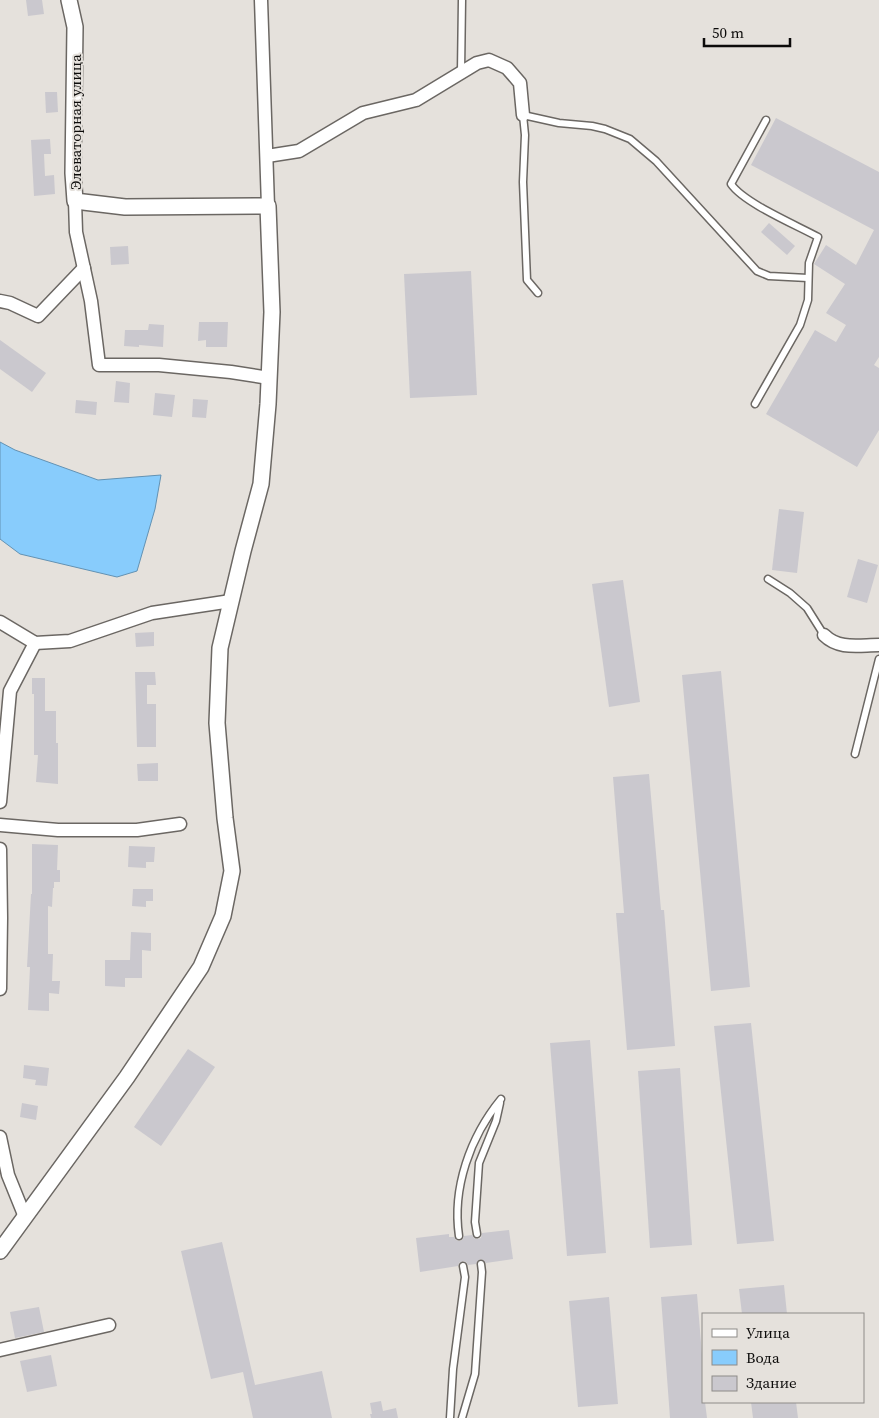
<svg xmlns="http://www.w3.org/2000/svg" width="879" height="1418" font-family="'Source Serif 4',serif">
<style>
.water{fill:#88ccfc;stroke:#6392b3}
.building{fill:#cac8ce}
.lines{fill:none;stroke-linecap:round;stroke-linejoin:round}
.service-casing{stroke:#6b6763;stroke-width:9}
.minor-casing{stroke:#6b6763;stroke-width:15}
.tertiary-casing{stroke:#6b6763;stroke-width:18}
.service{stroke:#fff;stroke-width:6}
.minor{stroke:#fff;stroke-width:12}
.tertiary{stroke:#fff;stroke-width:15}
.labels{text-anchor:middle;dominant-baseline:central;stroke-width:4;stroke-linejoin:round;paint-order:stroke}
.street-label{font-size:15px;fill:#0c0b0a;stroke:#e5e1dc}
</style>
<rect width="100%" height="100%" fill="#e5e1dc"/>
<polygon class="water" points="0,442 15,450 98,480 161,475 155,509 137,571 117,577 20,554 0,539"/>
<g class="building">
<polygon points="26,0 42,0 44,14 28,16"/>
<polygon points="45,92 57,92 58,112 46,113"/>
<polygon points="776,118 879,172 879,357 874,365 879,368 879,430 857,467 766,414 815,330 836,342 846,325 826,313 845,284 814,264 826,245 856,265 874,230 751,165"/>
<polygon points="50,139 51,154 44,154 45,176 54,175 55,194 34,196 31,140"/>
<polygon points="769,223 795,246 787,255 761,232"/>
<polygon points="128,246 129,264 111,265 110,247"/>
<polygon points="471,271 477,395 410,398 404,274"/>
<polygon points="199,322 228,322 227,347 206,347 206,340 198,341"/>
<polygon points="149,324 164,325 163,347 139,345 139,347 124,346 125,330 148,330"/>
<polygon points="0,340 46,373 32,392 0,369"/>
<polygon points="116,381 130,383 129,403 114,402"/>
<polygon points="155,393 175,395 172,417 153,415"/>
<polygon points="193,399 208,400 206,418 192,417"/>
<polygon points="76,400 97,402 96,415 75,413"/>
<polygon points="779,509 804,512 797,573 772,570"/>
<polygon points="858,559 878,565 867,603 847,597"/>
<polygon points="623,580 640,702 609,707 592,584"/>
<polygon points="154,632 154,646 136,647 135,633"/>
<polygon points="721,671 750,987 711,991 682,675"/>
<polygon points="135,672 155,672 156,685 147,685 147,704 156,704 156,747 137,747"/>
<polygon points="32,678 45,678 45,711 56,711 56,743 58,743 58,784 36,782 38,755 34,755 34,694 32,694"/>
<polygon points="158,763 158,781 138,781 137,764"/>
<polygon points="649,774 661,910 664,910 675,1046 627,1050 616,913 624,913 613,777"/>
<polygon points="32,844 58,845 57,870 60,870 60,882 54,882 54,888 53,888 52,907 48,906 48,954 53,954 52,981 60,981 59,994 49,993 49,1011 28,1010 30,967 27,967 31,894 32,894"/>
<polygon points="129,846 155,847 154,862 146,862 146,868 128,867"/>
<polygon points="133,889 153,889 153,901 146,901 146,907 132,906"/>
<polygon points="131,932 151,933 151,951 142,950 142,978 125,978 125,987 105,986 105,960 130,960"/>
<polygon points="751,1023 774,1241 737,1244 714,1026"/>
<polygon points="590,1040 606,1253 567,1256 550,1043"/>
<polygon points="188,1049 215,1067 161,1146 134,1127"/>
<polygon points="24,1065 49,1068 47,1086 35,1085 36,1080 23,1078"/>
<polygon points="680,1068 692,1245 650,1248 638,1071"/>
<polygon points="22,1103 38,1106 36,1120 20,1117"/>
<polygon points="509,1230 513,1259 486,1263 483,1260 480,1259 477,1262 476,1264 468,1265 466,1262 463,1261 459,1263 458,1266 420,1272 416,1238 449,1234 449,1237 454,1237 456,1240 460,1241 463,1239 464,1236 472,1235 474,1238 477,1239 481,1238 482,1233"/>
<polygon points="222,1242 255,1385 322,1371 332,1418 253,1418 243,1372 211,1379 181,1251"/>
<polygon points="784,1285 787,1314 742,1314 739,1289"/>
<polygon points="697,1294 703,1367 703,1402 705,1402 707,1418 670,1418 661,1297"/>
<polygon points="609,1297 618,1404 578,1407 569,1301"/>
<polygon points="39,1307 44,1332 15,1338 10,1312"/>
<polygon points="51,1355 57,1386 27,1392 20,1361"/>
<polygon points="381,1401 383,1411 396,1408 398,1418 371,1418 370,1414 372,1414 370,1403"/>
<polygon points="751,1402 796,1402 798,1418 753,1418"/>
</g>
<g class="lines">
<g class="service-casing">
<g id="service">
<polyline points="461,72 462,0"/>
<polyline points="538,293 527,280 523,182 525,135 523,115 559,123 592,126 605,129 630,139 656,161 757,271 769,276 808,278"/>
<path d="M755 404 800 325 808 300 809 263 818 237C796 225 744 203 731 184L766 120"/>
<polyline points="768,579 790,593 807,608 824,635"/>
<polyline points="855,754 879,659"/>
<polyline points="477,1234 475,1222 479,1163 496,1121 500,1103"/>
<path d="M459 1236C452 1188 470 1137 501 1099"/>
<polyline points="450,1418 453,1369 465,1277 463,1266"/>
<polyline points="462,1418 475,1374 482,1272 481,1264"/>
</g>
</g>
<g class="minor-casing">
<g id="minor">
<polyline points="261,0 268,206"/>
<polyline points="267,156 299,151 363,113 416,100 477,63 489,60 507,68 520,83 523,115"/>
<polyline points="75,201 76,232 91,301 99,365 159,365 231,372 269,378"/>
<polyline points="0,301 10,303 38,316 84,268"/>
<polyline points="0,622 35,643 70,641 152,613 231,601"/>
<path d="M824 635C839 650 859 645 879 645"/>
<polyline points="0,802 10,691 35,643"/>
<polyline points="0,825 58,830 137,830 180,824"/>
<polyline points="0,849 1,918 0,989"/>
<polyline points="0,1137 8,1175 25,1217"/>
<polyline points="0,1350 109,1325"/>
</g>
</g>
<g class="tertiary-casing">
<polyline id="tertiary" points="0,1251 127,1077 201,967 223,916 232,871 225,818 217,723 220,648 243,551 261,484 268,404 272,312 268,206 125,207 75,201 73,173 75,27 69,0"/>
</g>
<use href="#service" class="service"/>
<use href="#minor" class="minor"/>
<use href="#tertiary" class="tertiary"/>
</g>
<g class="labels">
<g class="street-label">
<text transform="translate(75 122) rotate(-90)">Элеваторная улица</text>
</g>
</g>
<rect x="702" y="1313" width="162" height="90" fill="#e5e1dc" stroke="#8e8b88"/>
<rect x="712" y="1329" width="25" height="8" fill="#ffffff" stroke="#8e8b88"/>
<text x="746" y="1338" font-size="15" fill="#0c0b0a">Улица</text>
<rect x="712" y="1350" width="25" height="15" fill="#88ccfc" stroke="#8e8b88"/>
<text x="746" y="1363" font-size="15" fill="#0c0b0a">Вода</text>
<rect x="712" y="1376" width="25" height="15" fill="#cac8ce" stroke="#8e8b88"/>
<text x="746" y="1388" font-size="15" fill="#0c0b0a">Здание</text>
<path d="M704 38v8h86v-8" fill="none" stroke="#0c0b0a" stroke-width="2.5"/>
<text x="712" y="38" font-size="15" fill="#0c0b0a" stroke="#e5e1dc" stroke-width="4" paint-order="stroke">50 m</text>
</svg>
